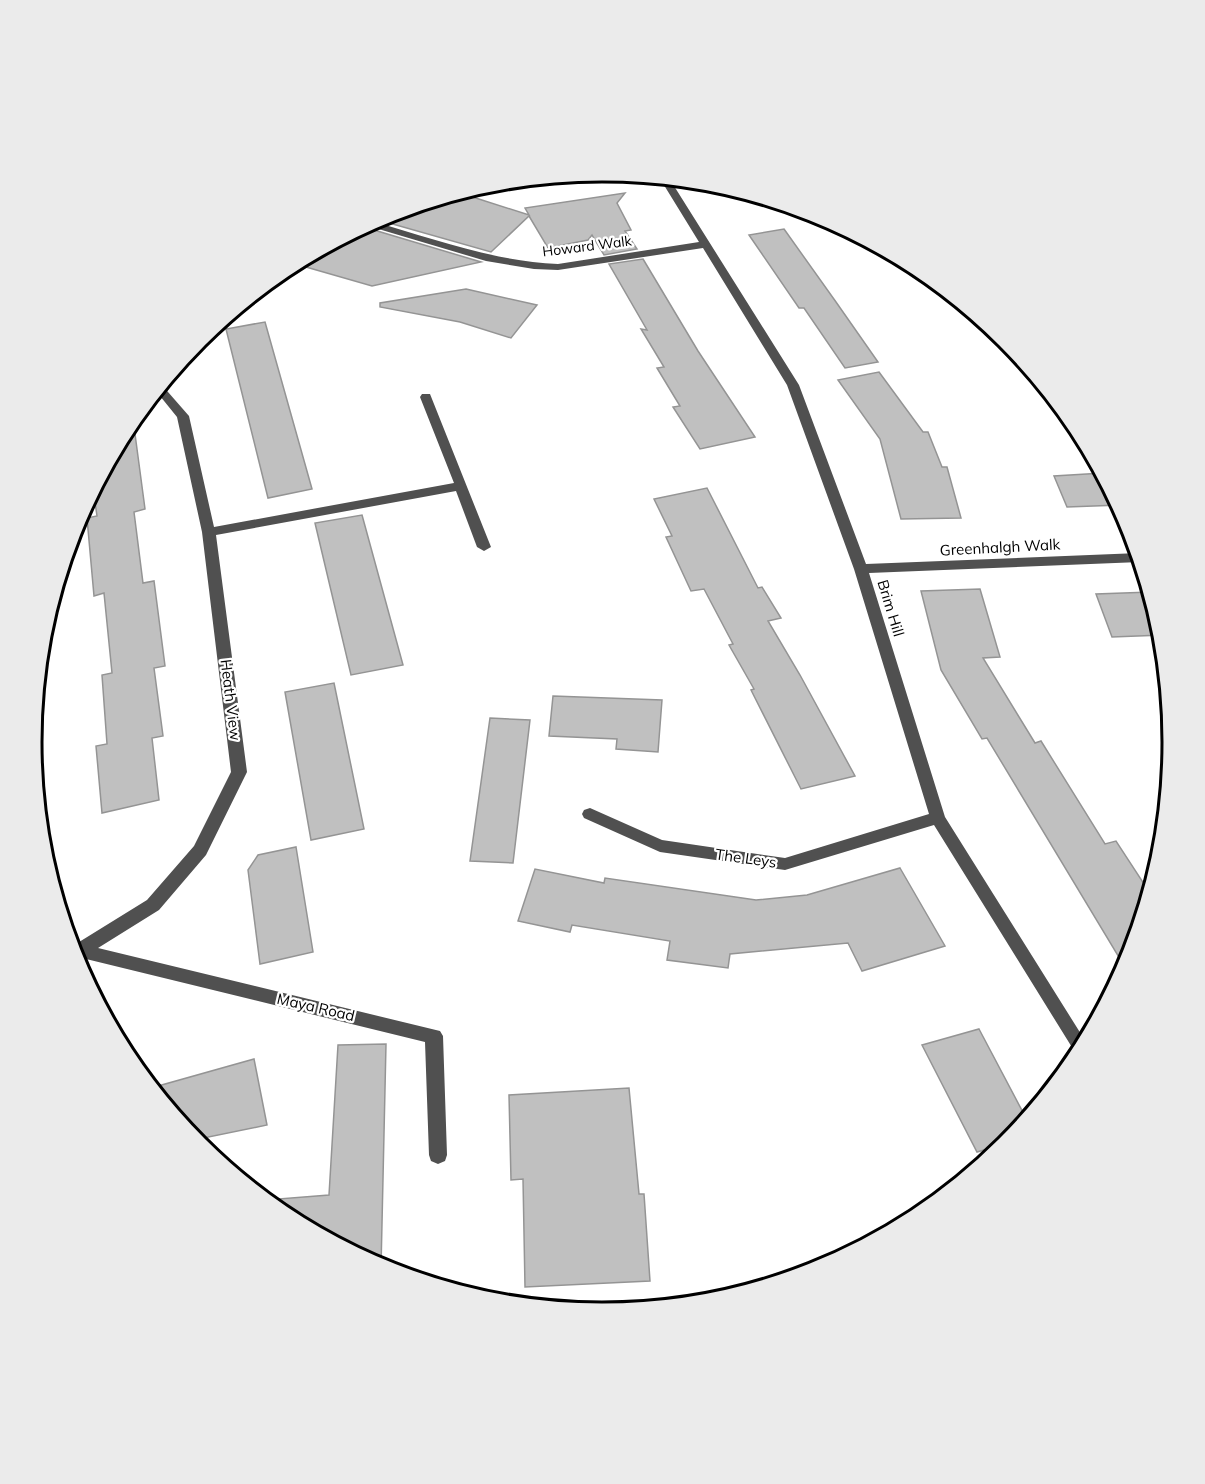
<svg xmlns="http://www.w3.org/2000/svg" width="1205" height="1484" font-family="Mulish,sans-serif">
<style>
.building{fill:#c0c0c0;stroke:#949494;stroke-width:1.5}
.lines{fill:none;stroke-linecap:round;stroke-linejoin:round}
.minor{fill:#505050;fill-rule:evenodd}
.labels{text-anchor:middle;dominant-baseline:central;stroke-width:4.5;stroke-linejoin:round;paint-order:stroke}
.far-street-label{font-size:14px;fill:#000;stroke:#fff}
.street-label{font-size:15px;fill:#000;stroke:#fff}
.rim{fill:none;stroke:#000;stroke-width:3}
</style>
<rect width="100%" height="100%" fill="#fff"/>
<g class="building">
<polygon points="457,192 529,215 525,208 625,193 617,203 631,230 625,231 637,249 604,255 592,235 588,240 548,248 529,216 491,252 375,219 384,214"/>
<polygon points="363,226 364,227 481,262 372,286 292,263"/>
<polygon points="784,229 836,302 878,362 845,368 804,308 799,308 749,235"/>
<polygon points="643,259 698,351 755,437 700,449 673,407 680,406 657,368 664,367 641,329 647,330 609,264"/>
<polygon points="466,289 537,305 511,338 460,322 380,307 380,303"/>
<polygon points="265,322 312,489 268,498 226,329"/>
<polygon points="879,372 923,432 928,432 942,467 947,467 961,518 901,519 880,439 838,380"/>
<polygon points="133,419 145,509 134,512 143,583 154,581 165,666 154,668 163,736 152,738 159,800 102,813 96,746 107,744 102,675 112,673 104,593 94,596 87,518 97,516 93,489"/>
<polygon points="1103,473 1120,505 1067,507 1054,476"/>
<polygon points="707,488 758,588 762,587 781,618 768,621 800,675 855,776 801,789 751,690 754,689 729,645 733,644 704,589 691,591 666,537 672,536 654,499"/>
<polygon points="362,515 403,665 351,675 315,523"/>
<polygon points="980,589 1000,657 983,658 1035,743 1041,741 1105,844 1116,841 1150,893 1126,969 987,738 982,739 941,670 921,591"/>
<polygon points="1151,592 1163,635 1112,637 1096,594"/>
<polygon points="334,683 364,829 311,840 285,692"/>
<polygon points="553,696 662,700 658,752 616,749 617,739 549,736"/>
<polygon points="490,718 530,720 513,863 470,861"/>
<polygon points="296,847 313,952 260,964 248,870 258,855"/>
<polygon points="900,868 945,946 862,971 848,943 730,954 728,968 667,960 670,941 572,925 570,932 518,921 535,869 604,883 605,878 756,900 807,895"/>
<polygon points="979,1029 1027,1120 1008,1143 977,1152 922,1045"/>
<polygon points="386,1044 381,1268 285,1217 265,1200 329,1195 338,1045"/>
<polygon points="254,1059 267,1125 194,1140 151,1088"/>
<polygon points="629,1088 639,1194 644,1194 650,1281 525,1287 523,1179 511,1180 509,1095"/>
</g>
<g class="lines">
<g class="minor">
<path d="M659 177 669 178 799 385 866 564 1139 553 1140 562 869 573 945 817 1086 1042 1078 1057 934 825 785 870 660 852 584 818 582 814 584 810 590 808 662 840 785 858 929 814 854 569 787 385 703 248 558 270 534 269 486 261 365 225 372 221C434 239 493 261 558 264L699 242Z"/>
<polygon points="161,384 189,416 214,527 454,483 420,397 422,394 430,394 491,547 484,551 477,547 456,491 216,535 247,772 206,855 159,910 98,948 440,1031 443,1036 447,1155 445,1161 438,1164 431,1161 429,1155 425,1042 82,958 75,960 71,947 147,900 194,846 231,772 202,532 177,417 156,391"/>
</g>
</g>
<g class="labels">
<g class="far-street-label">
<text transform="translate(587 246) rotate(-7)">Howard Walk</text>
</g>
<g class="street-label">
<text transform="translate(1000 547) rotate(-3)">Greenhalgh Walk</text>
<text transform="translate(891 608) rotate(73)">Brim Hill</text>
<text transform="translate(231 700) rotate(83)">Heath View</text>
<text transform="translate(746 858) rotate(8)">The Leys</text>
<text transform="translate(316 1007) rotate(13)">Maya Road</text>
</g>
</g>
<path d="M0 0H1205V1484H0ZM42 742a560 560 0 1 1 1120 0a560 560 0 1 1-1120 0Z" fill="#ebebeb" fill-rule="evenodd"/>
<path class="rim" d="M42 742a560 560 0 1 1 1120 0a560 560 0 1 1-1120 0Z"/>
</svg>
